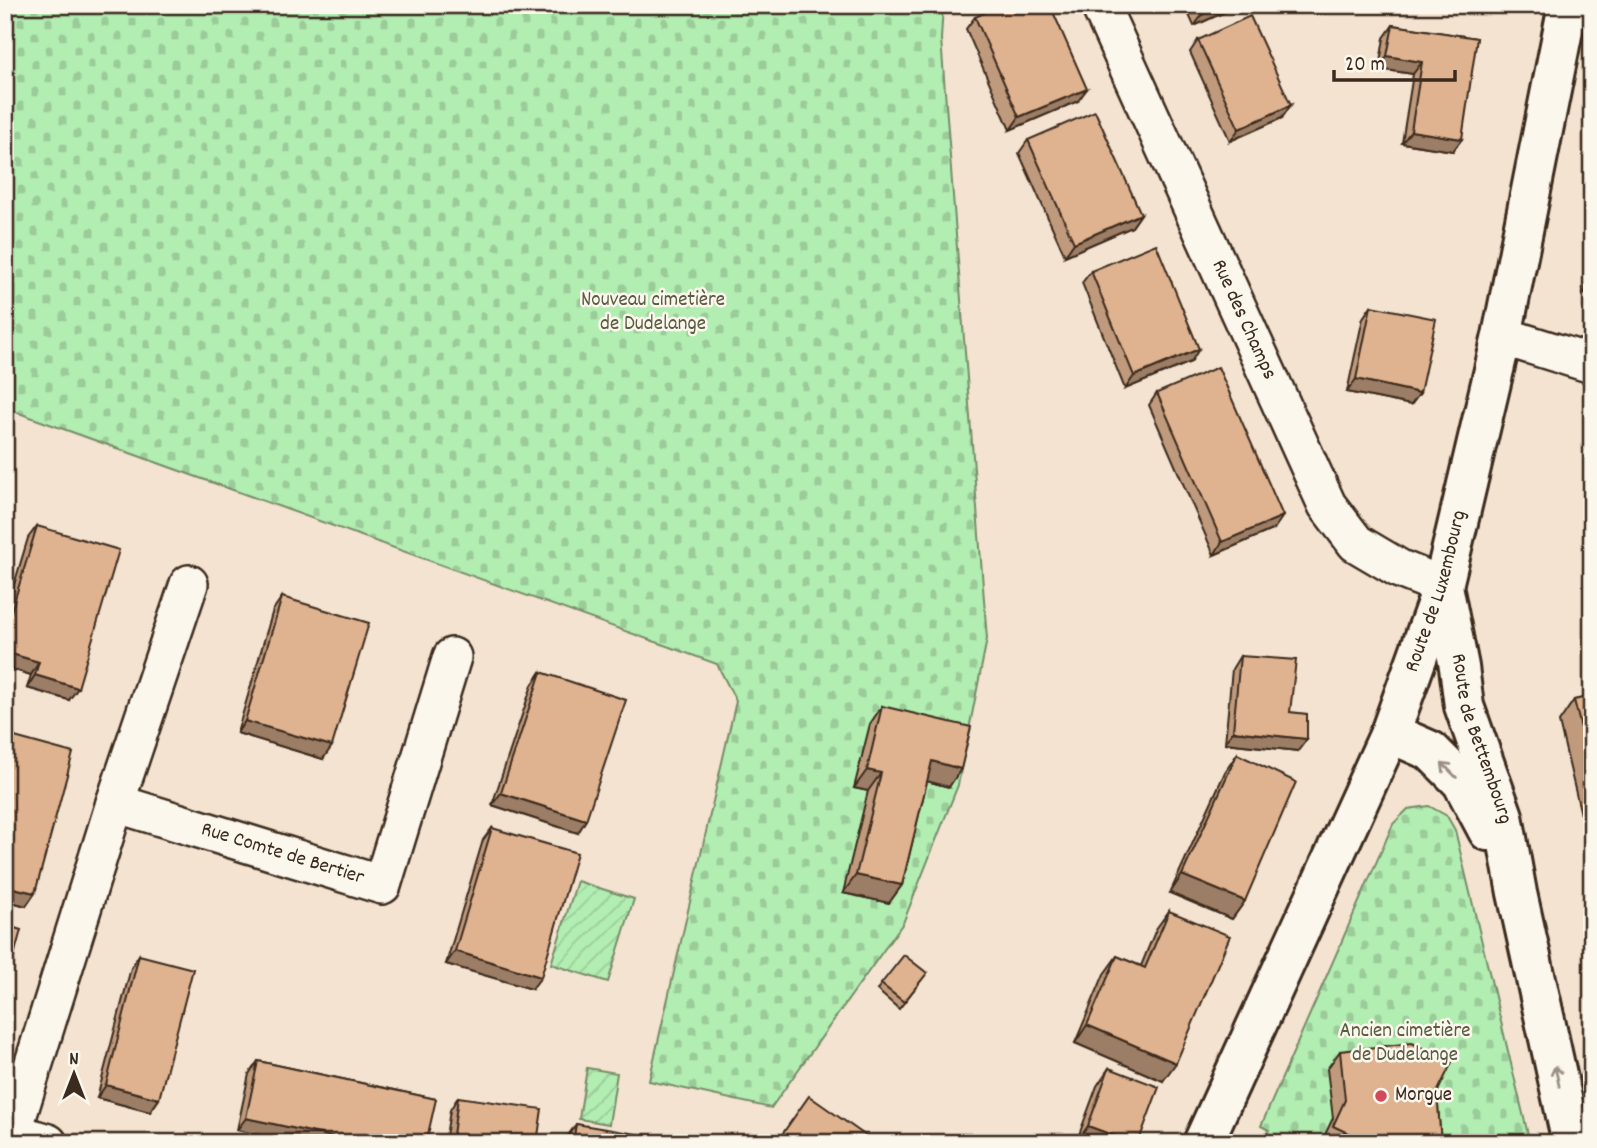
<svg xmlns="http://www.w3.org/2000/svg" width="1597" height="1148" font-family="Dekko,sans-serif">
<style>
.cemetery{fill:url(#cemetery-stones);stroke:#768c68;stroke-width:2}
.garden{fill:url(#garden-furrows);stroke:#768c68;stroke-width:2}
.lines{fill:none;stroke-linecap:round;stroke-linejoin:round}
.minor-casing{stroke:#3b2a1e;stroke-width:42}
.secondary-casing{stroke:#3b2a1e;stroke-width:44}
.primary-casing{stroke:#3b2a1e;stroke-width:44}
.minor{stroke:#fbf7ec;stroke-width:37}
.secondary{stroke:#fbf7ec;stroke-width:38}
.primary{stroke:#fbf7ec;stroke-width:38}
.wall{fill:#c09a7c;stroke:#3b2a1e;stroke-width:2}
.shaded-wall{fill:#9c7d65;stroke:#3b2a1e;stroke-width:2}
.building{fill:#dfb390;stroke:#3b2a1e;stroke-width:2}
.oneway{stroke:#9b9085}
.poi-dot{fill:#d1495b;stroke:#fbf7ec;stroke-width:2.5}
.labels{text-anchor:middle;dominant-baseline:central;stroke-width:5;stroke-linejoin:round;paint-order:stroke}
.park-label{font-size:21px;fill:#595b43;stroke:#fbf7ec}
.street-label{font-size:21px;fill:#3b2a1e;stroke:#fbf7ec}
.poi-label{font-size:21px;fill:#3b2a1e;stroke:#fbf7ec;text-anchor:start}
</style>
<defs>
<pattern id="cemetery-stones" width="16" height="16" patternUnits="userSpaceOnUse" patternTransform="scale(1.75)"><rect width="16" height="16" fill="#b2edb2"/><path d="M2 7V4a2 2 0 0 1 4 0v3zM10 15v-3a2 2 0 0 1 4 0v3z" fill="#9acb99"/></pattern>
<pattern id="garden-furrows" width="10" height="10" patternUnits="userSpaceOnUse" patternTransform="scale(1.75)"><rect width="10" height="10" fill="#b2edb2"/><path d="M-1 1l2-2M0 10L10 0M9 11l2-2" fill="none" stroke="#9acb99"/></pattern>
</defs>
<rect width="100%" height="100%" fill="#f3e3d0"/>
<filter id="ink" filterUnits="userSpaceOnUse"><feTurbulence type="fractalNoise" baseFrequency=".0143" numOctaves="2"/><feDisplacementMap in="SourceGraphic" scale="14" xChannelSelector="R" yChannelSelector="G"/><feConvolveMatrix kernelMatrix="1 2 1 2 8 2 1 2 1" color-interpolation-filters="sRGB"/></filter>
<g filter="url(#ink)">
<g class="cemetery">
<polygon points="5,5 943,5 941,39 987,639 958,785 903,923 771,1108 649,1081 736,701 717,664 5,408"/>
<polygon points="1429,806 1447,816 1455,830 1530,1143 1263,1143 1269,1130 1261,1126 1393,824 1408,809"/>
</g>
<g class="garden">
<polygon points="577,881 634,899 608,982 551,964"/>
<polygon points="587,1068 617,1073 609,1124 579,1119"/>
</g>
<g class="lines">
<g class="minor-casing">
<g id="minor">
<path id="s1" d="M1100 5 1327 505 1356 543 1400 569 1443 586"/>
<polyline points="1502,336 1592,364"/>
<path id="s2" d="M115 803 382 885 452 657"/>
<polyline points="5,1130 48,1143"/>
<polyline points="9,1143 115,803 189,584"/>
</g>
</g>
<g class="secondary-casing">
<g id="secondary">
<path id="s3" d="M1443 586 1459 667 1464 706 1503 816 1517 893 1572 1143"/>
<polyline points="1390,733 1431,751 1462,782 1488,831"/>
</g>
</g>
<g class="primary-casing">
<g id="primary">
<path id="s4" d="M1203 1143 1390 733 1443 586 1502 336 1568 5"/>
</g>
</g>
<use href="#minor" class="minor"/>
<use href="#secondary" class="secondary"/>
<use href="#primary" class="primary"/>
</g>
<g class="wall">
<polygon points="1169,5 1240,5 1194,26 1185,6 1173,12"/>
<polygon points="975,17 1078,101 1010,130 966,29"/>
<polygon points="1393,25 1477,38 1453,151 1402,143 1413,74 1379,69 1384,38"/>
<polygon points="1198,40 1282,118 1230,141 1190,52"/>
<polygon points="1028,140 1141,214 1132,227 1065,256 1019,153"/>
<polygon points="1592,247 1592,296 1584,294"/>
<polygon points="1091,271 1191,362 1125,389 1082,283"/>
<polygon points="1371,306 1420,393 1411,405 1347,392 1363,318"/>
<polygon points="1157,393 1274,529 1214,555 1149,405"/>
<polygon points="37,526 69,700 27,688 31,675 5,667 5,615 28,538"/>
<polygon points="282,597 323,759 237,733 273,610"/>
<polygon points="1240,656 1290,712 1298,751 1225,743 1232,669"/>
<polygon points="541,672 578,833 492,805 532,685"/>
<polygon points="1592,696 1592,861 1559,722 1574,700"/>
<polygon points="882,706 949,787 927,781 902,885 889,903 843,893 868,791 854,788 870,724"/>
<polygon points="11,736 35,893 26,906 5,900 5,744"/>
<polygon points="1237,754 1245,901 1232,919 1170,893 1225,772"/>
<polygon points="492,828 532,989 446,964 483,840"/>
<polygon points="1169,911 1163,1081 1075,1043 1104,974 1117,956 1141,966 1156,929"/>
<polygon points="139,955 159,1099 150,1112 97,1098 131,968"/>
<polygon points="927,973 899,1009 877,990 881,984"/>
<polygon points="1340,1051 1437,1093 1441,1143 1321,1143 1333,1118 1327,1069"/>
<polygon points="258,1061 436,1099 237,1130 249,1074"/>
<polygon points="1109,1068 1138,1143 1076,1143 1097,1086"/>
<polygon points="458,1097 537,1143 445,1143 450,1110"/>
<polygon points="576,1124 661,1143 566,1143 567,1137"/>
</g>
<g class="shaded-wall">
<polygon points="1177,5 1186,5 1173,12"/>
<polygon points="1221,5 1240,5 1194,26 1203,14"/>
<polygon points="1472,5 1488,5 1486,8"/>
<polygon points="1387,56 1422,62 1413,74 1379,69"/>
<polygon points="1087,89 1078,101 1010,130 1019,117"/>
<polygon points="1291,105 1282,118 1230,141 1239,129"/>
<polygon points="1411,131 1462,139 1453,151 1402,143"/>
<polygon points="1141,214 1132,227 1065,256 1074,243"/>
<polygon points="1592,283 1592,296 1584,294"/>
<polygon points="1199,349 1191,362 1125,389 1134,376"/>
<polygon points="1356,379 1420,393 1411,405 1347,392"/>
<polygon points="1283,516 1274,529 1214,555 1222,542"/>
<polygon points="5,652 39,662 31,675 5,667"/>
<polygon points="35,675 78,688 69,700 27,688"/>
<polygon points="245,721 332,746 323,759 237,733"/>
<polygon points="1233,731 1307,739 1298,751 1225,743"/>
<polygon points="932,761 961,769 949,787 919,779"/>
<polygon points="867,770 881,773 868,791 854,788"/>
<polygon points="501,793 586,820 578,833 492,805"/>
<polygon points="856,875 902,885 889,903 843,893"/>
<polygon points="1182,875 1245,901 1232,919 1170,893"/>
<polygon points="5,886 35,893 26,906 5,900"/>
<polygon points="455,951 541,977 532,989 446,964"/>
<polygon points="1087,1025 1176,1063 1163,1081 1075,1043"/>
<polygon points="106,1085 159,1099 150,1112 97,1098"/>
<polygon points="246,1118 361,1143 294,1143 237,1130"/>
<polygon points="1088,1126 1134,1143 1076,1143"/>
</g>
<g class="building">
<polygon points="1002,5 1050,5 1087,89 1019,117 975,17"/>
<polygon points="1199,5 1221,5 1203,14"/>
<polygon points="1250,16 1291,105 1239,129 1198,40"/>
<polygon points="1393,25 1477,38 1462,139 1411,131 1422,62 1387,56"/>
<polygon points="1095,111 1141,214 1074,243 1028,140"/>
<polygon points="1156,244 1199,349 1134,376 1091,271"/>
<polygon points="1371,306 1436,319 1420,393 1356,379"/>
<polygon points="1218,367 1283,516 1222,542 1157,393"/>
<polygon points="37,526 119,550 78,688 35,675 39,662 5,652 5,632"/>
<polygon points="282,597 369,623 332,746 245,721"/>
<polygon points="1240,656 1296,660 1290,712 1307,714 1307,739 1233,731"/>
<polygon points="541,672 626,700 586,820 501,793"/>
<polygon points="1592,696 1592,772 1574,700"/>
<polygon points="882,706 971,727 961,769 932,761 902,885 856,875 881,773 867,770"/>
<polygon points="11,736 73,753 35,893 5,886 5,758"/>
<polygon points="1237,754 1296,782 1245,901 1182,875"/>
<polygon points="492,828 577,853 541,977 455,951"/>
<polygon points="1169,911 1230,936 1176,1063 1087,1025 1117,956 1145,968"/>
<polygon points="5,925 21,930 5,989"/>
<polygon points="139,955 193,969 159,1099 106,1085"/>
<polygon points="904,955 927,973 904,1002 881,984"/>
<polygon points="1412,1043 1452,1062 1437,1093 1441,1142 1351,1143 1350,1134 1333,1126 1345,1100 1340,1051"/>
<polygon points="258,1061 436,1099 426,1143 361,1143 246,1118"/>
<polygon points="1109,1068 1159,1087 1138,1143 1134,1143 1088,1126"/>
<polygon points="809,1096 876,1143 776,1143"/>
<polygon points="458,1097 542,1109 537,1143 452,1143"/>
<polygon points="576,1124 661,1138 661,1143 573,1143"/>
</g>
<defs><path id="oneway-shaft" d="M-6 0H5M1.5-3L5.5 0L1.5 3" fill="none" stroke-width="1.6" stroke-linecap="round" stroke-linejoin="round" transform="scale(1.75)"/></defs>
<g class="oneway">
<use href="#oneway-shaft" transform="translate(1449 770) rotate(-135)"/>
<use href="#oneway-shaft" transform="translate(1557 1076) rotate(-102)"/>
</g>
</g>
<circle class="poi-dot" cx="1381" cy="1096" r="7"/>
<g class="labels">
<g class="park-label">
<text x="653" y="301">Nouveau cimetière<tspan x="653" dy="24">de Dudelange</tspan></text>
<text x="1405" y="1032">Ancien cimetière<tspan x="1405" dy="24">de Dudelange</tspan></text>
</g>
<g class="street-label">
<text stroke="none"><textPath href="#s1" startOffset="346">Rue des Champs</textPath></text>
<text stroke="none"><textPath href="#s4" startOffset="600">Route de Luxembourg</textPath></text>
<text stroke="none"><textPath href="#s3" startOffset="158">Route de Bettembourg</textPath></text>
<text stroke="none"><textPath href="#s2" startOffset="175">Rue Comte de Bertier</textPath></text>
</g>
<g class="poi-label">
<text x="1395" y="1096">Morgue</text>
</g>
</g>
<rect width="1597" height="1148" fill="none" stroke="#fbf7ec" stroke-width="28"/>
<rect x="14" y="14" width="1569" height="1120" fill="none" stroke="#3b2a1e" stroke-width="2.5" filter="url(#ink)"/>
<g transform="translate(74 1074)" stroke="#fbf7ec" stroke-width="5" paint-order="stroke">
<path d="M0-5L12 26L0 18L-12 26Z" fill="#3b2a1e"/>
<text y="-10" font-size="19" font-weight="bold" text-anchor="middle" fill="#3b2a1e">N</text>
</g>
<path d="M1334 70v10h121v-10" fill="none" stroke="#3b2a1e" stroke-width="3.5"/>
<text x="1345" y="70" font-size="21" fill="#3b2a1e" stroke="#fbf7ec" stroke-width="5" paint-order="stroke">20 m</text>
</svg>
